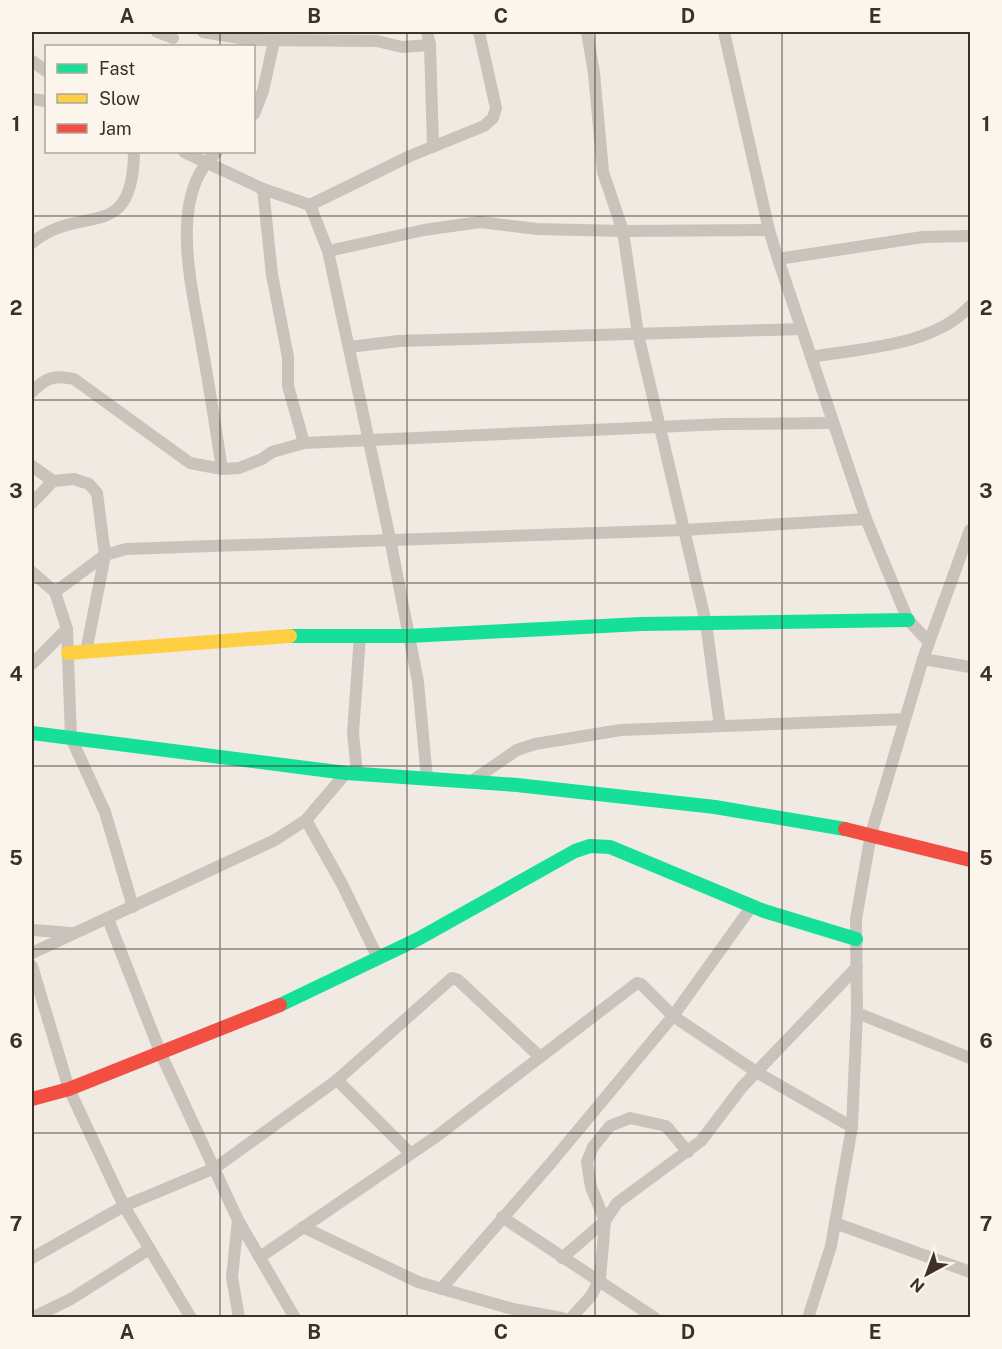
<svg xmlns="http://www.w3.org/2000/svg" width="1002" height="1349" font-family="'Public Sans',sans-serif">
<style>
.lines{fill:none;stroke-linecap:round;stroke-linejoin:round}
.street{stroke:#c9c3bc;stroke-width:12}
.fast{stroke:#16e098;stroke-width:14}
.slow{stroke:#ffcf43;stroke-width:14}
.jam{stroke:#f24e42;stroke-width:14}
.grid{fill:none;stroke:#3c3029;stroke-width:1.5;stroke-opacity:0.55}
.neatline{fill:none;stroke:#3c3029;stroke-width:2}
.grid-label{font-size:20px;text-anchor:middle;font-weight:bold;fill:#3c3029}
</style>
<rect width="100%" height="100%" fill="#f0eae3"/>
<g class="lines">
<g class="street">
<polyline points="157,32 173,38"/>
<polyline points="203,32 252,40 377,41 402,47 430,45"/>
<polyline points="427,32 430,45 433,147"/>
<polyline points="587,32 594,73 603,172 623,231 638,334 706,623 720,726"/>
<polyline points="724,32 769,230 778,259 866,519 908,620 929,642"/>
<polyline points="32,61 46,71"/>
<polyline points="32,99 46,101"/>
<polyline points="254,114 263,91 274,41"/>
<polyline points="184,152 263,189 310,205 410,156 484,126 493,118 496,108 479,32"/>
<path d="M217 152C165 196 194 294 203 352 210 391 216 430 222 469"/>
<polyline points="263,189 272,275 288,357 288,386 304,443"/>
<polyline points="310,205 328,251 390,539 418,682 427,778"/>
<path d="M32 243C80 202 133 246 134 152"/>
<polyline points="328,251 424,230 480,222 537,229 623,231 769,230"/>
<polyline points="778,259 923,237 970,236"/>
<polyline points="349,347 399,341 801,329"/>
<path d="M811 357C863 348 934 346 970 306"/>
<path d="M32 392C46 377 55 375 74 379L190 463 222 469 239 468 262 459 272 452 304 443 724 424 833 423"/>
<polyline points="32,466 53,481"/>
<polyline points="32,503 53,481 74,479 89,484 97,493 105,555 86,652"/>
<polyline points="32,572 55,592 67,629 71,738 105,812 133,907"/>
<polyline points="55,592 105,555 126,549 684,530 866,519"/>
<polyline points="923,659 970,667"/>
<polyline points="32,664 67,629"/>
<polyline points="357,773 353,733 360,636"/>
<polyline points="472,781 517,750 535,744 621,730 905,719"/>
<polyline points="306,820 342,884 378,958"/>
<polyline points="108,919 161,1054 238,1220 295,1318"/>
<polyline points="32,930 72,933"/>
<polyline points="32,953 275,840 306,820 346,773"/>
<polyline points="32,966 69,1089 124,1206 191,1318"/>
<polyline points="857,1013 970,1058"/>
<polyline points="337,1080 410,1153"/>
<polyline points="502,1217 655,1318"/>
<polyline points="238,1220 232,1277 239,1318"/>
<polyline points="835,1223 970,1272"/>
<polyline points="303,1227 418,1282 513,1309 562,1318"/>
<polyline points="260,1257 437,1136 637,983 641,984 673,1016 758,1073 852,1127"/>
<polyline points="32,1258 124,1206 215,1168 337,1080 452,978 458,980 539,1056"/>
<polyline points="562,1258 605,1221 591,1187 587,1162 593,1147 610,1126 630,1118 666,1126 688,1152"/>
<polyline points="441,1289 550,1164 673,1016 752,906"/>
<polyline points="32,1318 71,1299 148,1250"/>
<polyline points="571,1318 591,1296 600,1279 605,1221 617,1203 701,1141 742,1087 857,967"/>
<polyline points="808,1318 831,1246 852,1127 857,1013 856,919 871,834 923,659 970,530"/>
</g>
<g class="fast">
<polyline points="290,636 409,636 641,624 908,620"/>
<polyline points="32,733 346,773 517,785 715,807 845,829"/>
<polyline points="280,1005 418,939 575,851 590,846 610,847 764,911 856,939"/>
</g>
<polyline class="slow" points="68,653 290,636"/>
<g class="jam">
<polyline points="845,829 970,860"/>
<polyline points="32,1099 69,1089 280,1005"/>
</g>
</g>
<path class="grid" d="M220 32V46M407 32V1318M595 32V1318M782 32V1318M220 152V1318M32 216H970M32 400H970M32 583H970M32 766H970M32 949H970M32 1133H970"/>
<rect width="1002" height="1349" fill="none" stroke="#fcf5ec" stroke-width="66"/>
<rect x="45" y="45" width="210" height="108" fill="#fcf5ec" stroke="#afa69e" stroke-width="1.5"/>
<rect x="57" y="64" width="30" height="9" fill="#16e098" stroke="#afa69e" stroke-width="1.5"/>
<text x="99" y="75" font-size="18" fill="#3c3029">Fast</text>
<rect x="57" y="94" width="30" height="9" fill="#ffcf43" stroke="#afa69e" stroke-width="1.5"/>
<text x="99" y="105" font-size="18" fill="#3c3029">Slow</text>
<rect x="57" y="124" width="30" height="9" fill="#f24e42" stroke="#afa69e" stroke-width="1.5"/>
<text x="99" y="135" font-size="18" fill="#3c3029">Jam</text>
<g transform="translate(927 1274) rotate(221)" stroke="#fcf5ec" stroke-width="4.5" paint-order="stroke">
<path d="M0-4.5L10 22L0 15L-10 22Z" fill="#3c3029"/>
<text y="-9" font-size="16" font-weight="bold" text-anchor="middle" fill="#3c3029">N</text>
</g>
<rect x="33" y="33" width="936" height="1283" class="neatline"/>
<g class="grid-label">
<text x="127" y="23">A</text>
<text x="314" y="23">B</text>
<text x="501" y="23">C</text>
<text x="688" y="23">D</text>
<text x="875" y="23">E</text>
<text x="16" y="131">1</text>
<text x="986" y="131">1</text>
<text x="16" y="315">2</text>
<text x="986" y="315">2</text>
<text x="16" y="498">3</text>
<text x="986" y="498">3</text>
<text x="16" y="681">4</text>
<text x="986" y="681">4</text>
<text x="16" y="865">5</text>
<text x="986" y="865">5</text>
<text x="16" y="1048">6</text>
<text x="986" y="1048">6</text>
<text x="16" y="1231">7</text>
<text x="986" y="1231">7</text>
<text x="127" y="1339">A</text>
<text x="314" y="1339">B</text>
<text x="501" y="1339">C</text>
<text x="688" y="1339">D</text>
<text x="875" y="1339">E</text>
</g>
</svg>
